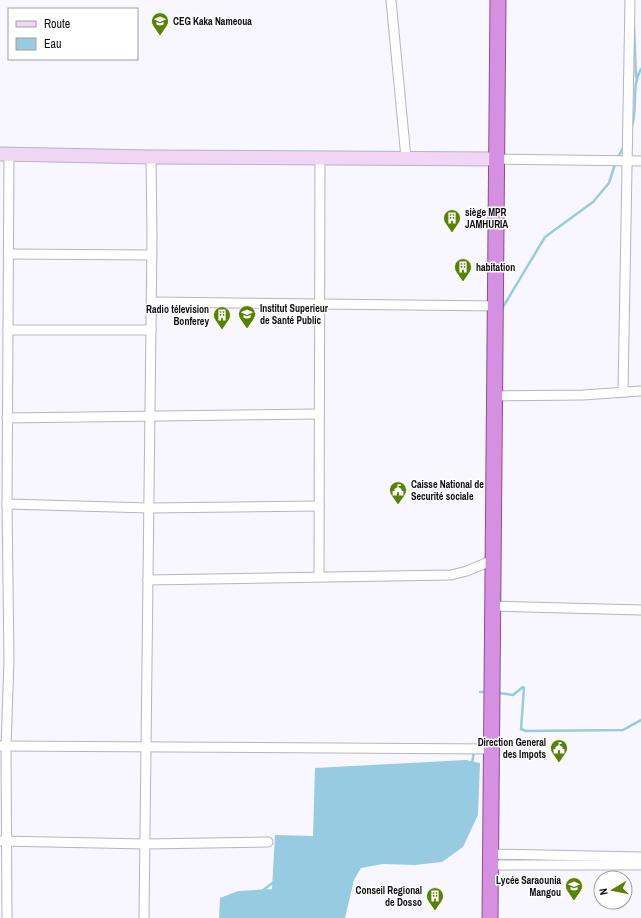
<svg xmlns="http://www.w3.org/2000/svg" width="641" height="918" font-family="'Archivo Narrow',sans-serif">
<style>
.water{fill:#97cbe1}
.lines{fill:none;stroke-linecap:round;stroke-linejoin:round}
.stream{stroke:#97cbe1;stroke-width:2.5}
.minor-casing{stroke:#b5b4c0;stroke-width:11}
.secondary-casing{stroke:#b5b4c0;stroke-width:15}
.trunk-casing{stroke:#8a5094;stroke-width:17}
.minor{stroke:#fff;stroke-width:9}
.secondary{stroke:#f0d5f4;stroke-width:13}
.trunk{stroke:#d690e2;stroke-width:15}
.labels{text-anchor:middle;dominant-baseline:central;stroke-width:3;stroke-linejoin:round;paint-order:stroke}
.poi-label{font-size:10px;font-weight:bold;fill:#0e0e11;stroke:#fff;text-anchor:start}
</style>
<rect width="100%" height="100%" fill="#f8f7ff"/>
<polygon class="water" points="466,760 480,763 478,815 463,847 442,862 415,865 383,864 361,868 354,880 345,918 219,918 220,898 238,891 272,889 275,835 313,836 315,768"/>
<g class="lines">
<g class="stream">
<polyline points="634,26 636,77"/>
<path d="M632 126C638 107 631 86 641 69"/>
<polyline points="617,159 624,146"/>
<polyline points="503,307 545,237 593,202 609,183 615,164"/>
<polyline points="480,692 487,692"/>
<polyline points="498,693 513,695 523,687 524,688 521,729 526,731 623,730 641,720"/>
<polyline points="472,764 474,751"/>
<polyline points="262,891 275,881"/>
</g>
<g class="minor-casing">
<g id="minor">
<polyline points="391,0 406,158"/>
<polyline points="497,159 641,161"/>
<polyline points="9,254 152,255"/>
<polyline points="152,302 496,306"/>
<polyline points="8,330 151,330"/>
<polyline points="623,392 630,0"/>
<polyline points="494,396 583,395 641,391"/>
<polyline points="7,418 319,414"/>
<polyline points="7,504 149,508 319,506"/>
<polyline points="319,576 320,158"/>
<polyline points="148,580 451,575 467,571 493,560"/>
<polyline points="492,606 641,610"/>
<polyline points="1,746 492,749"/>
<polyline points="1,841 145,844 268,842"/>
<polyline points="491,854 641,857"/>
<polyline points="491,865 641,865"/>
<polyline points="7,918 6,746 9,660 7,504 9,154"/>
<polyline points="144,918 152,238 151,157"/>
</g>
</g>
<g class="secondary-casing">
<polyline id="secondary" points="0,154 151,157 497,159"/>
</g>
<g class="trunk-casing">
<polyline id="trunk" points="490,918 498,0"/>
</g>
<use href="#minor" class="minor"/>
<use href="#secondary" class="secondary"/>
<use href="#trunk" class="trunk"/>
</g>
<defs>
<g id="school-pin" transform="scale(0.9)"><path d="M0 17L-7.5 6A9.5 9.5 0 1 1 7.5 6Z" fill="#598104" stroke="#fff"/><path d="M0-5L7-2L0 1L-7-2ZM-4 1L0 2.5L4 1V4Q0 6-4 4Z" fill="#fff"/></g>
<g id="building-pin" transform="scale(0.9)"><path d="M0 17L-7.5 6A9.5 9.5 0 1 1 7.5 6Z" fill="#598104" stroke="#fff"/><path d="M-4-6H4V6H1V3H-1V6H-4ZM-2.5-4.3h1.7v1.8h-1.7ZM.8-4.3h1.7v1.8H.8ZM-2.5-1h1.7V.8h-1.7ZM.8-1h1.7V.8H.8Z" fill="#fff"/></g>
<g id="civic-pin" transform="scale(0.9)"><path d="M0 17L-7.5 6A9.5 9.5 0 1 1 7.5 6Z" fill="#598104" stroke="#fff"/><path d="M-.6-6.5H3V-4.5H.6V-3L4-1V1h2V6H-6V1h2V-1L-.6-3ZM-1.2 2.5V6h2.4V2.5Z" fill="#fff"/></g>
<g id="university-pin" transform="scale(0.9)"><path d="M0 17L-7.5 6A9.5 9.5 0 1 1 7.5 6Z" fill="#598104" stroke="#fff"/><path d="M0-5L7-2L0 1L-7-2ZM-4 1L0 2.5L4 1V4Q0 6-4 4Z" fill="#fff"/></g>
</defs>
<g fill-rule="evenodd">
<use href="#school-pin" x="160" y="21"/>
<use href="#building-pin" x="452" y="218"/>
<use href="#building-pin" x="463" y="267"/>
<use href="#school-pin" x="247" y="314"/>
<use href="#building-pin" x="222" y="315"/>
<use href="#civic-pin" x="398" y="490"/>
<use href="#civic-pin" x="559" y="748"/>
<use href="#university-pin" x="574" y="886"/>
<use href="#building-pin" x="435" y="896"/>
</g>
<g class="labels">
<g class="poi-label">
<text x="173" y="21">CEG Kaka Nameoua</text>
<text x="465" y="212">siège MPR<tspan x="465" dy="12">JAMHURIA</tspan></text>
<text x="476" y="267">habitation</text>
<text x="260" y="308">Institut Superieur<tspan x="260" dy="12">de Santé Public</tspan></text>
<text x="209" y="309" text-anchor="end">Radio télevision<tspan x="209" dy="12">Bonferey</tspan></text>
<text x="411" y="484">Caisse National de<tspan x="411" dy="12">Securité sociale</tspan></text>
<text x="546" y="742" text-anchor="end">Direction General<tspan x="546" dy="12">des Impots</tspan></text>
<text x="561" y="880" text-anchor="end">Lycée Saraounia<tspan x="561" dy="12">Mangou</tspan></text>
<text x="422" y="890" text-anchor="end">Conseil Regional<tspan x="422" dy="12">de Dosso</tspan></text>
</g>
</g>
<rect x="8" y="8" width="130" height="52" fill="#ffffff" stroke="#9f9fa0"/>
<rect x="16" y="21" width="20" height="6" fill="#f0d5f4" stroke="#9f9fa0"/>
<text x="44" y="28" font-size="12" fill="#0e0e11">Route</text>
<rect x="16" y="38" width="20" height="12" fill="#97cbe1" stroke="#9f9fa0"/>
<text x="44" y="48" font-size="12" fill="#0e0e11">Eau</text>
<g transform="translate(613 890) rotate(260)"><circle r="19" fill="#ffffff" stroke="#9f9fa0"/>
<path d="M0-3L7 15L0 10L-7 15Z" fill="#598104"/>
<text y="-6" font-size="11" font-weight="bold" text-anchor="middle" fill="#0e0e11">N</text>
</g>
</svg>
